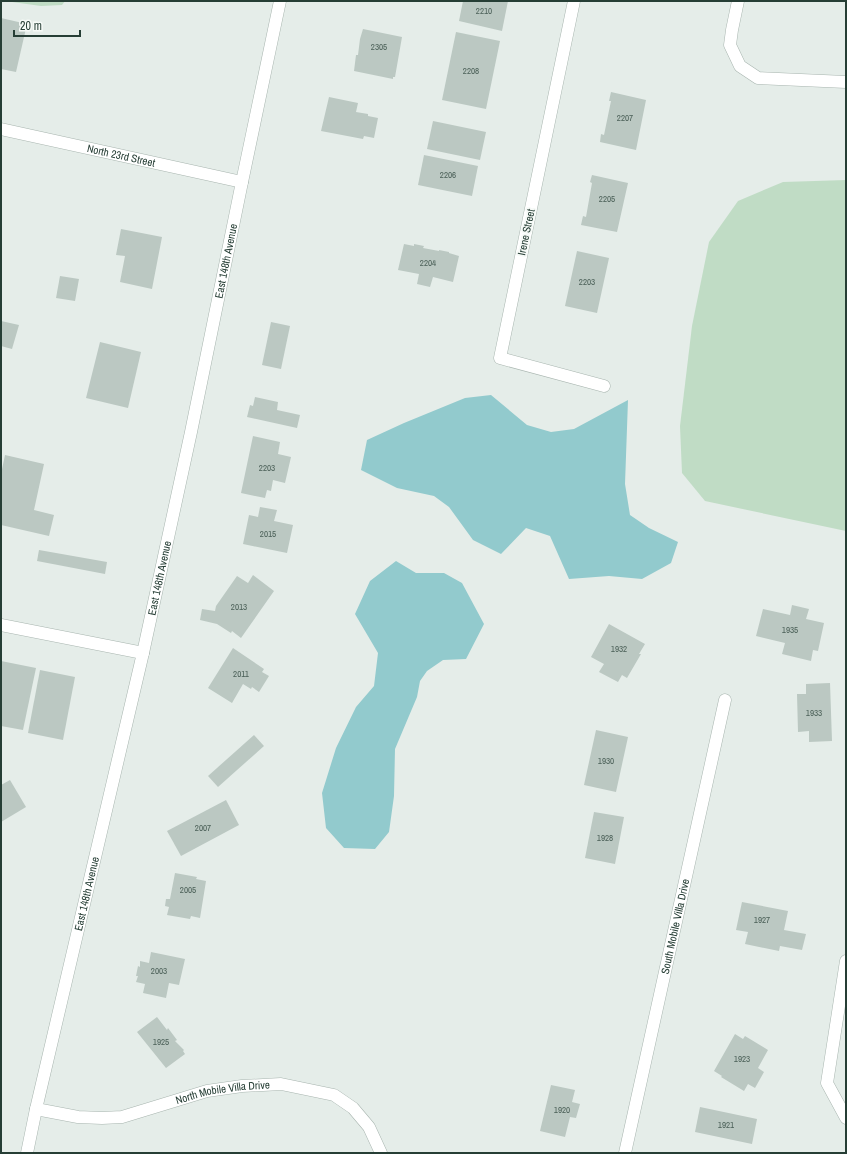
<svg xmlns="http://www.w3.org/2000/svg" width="847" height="1154" font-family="'Archivo Narrow',sans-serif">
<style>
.green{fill:#c0dcc5}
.water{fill:#92cacd}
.building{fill:#bbc8c2}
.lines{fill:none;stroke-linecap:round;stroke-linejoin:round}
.minor-casing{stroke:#a8b5af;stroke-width:13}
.minor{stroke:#fff;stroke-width:12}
.labels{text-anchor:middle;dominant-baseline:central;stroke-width:3.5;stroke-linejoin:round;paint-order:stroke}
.number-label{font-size:9px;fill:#4b6058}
.street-label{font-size:11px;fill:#263e35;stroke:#f6faf7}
</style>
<rect width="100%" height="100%" fill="#e5ede9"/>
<g class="green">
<polygon points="5,1 65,1 62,5 41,6"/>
<polygon points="846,180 846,531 705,501 682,473 680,426 692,326 709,242 738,201 783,182"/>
</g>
<g class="water">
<polygon points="491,395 527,425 551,432 574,429 628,400 625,484 630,515 649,528 678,542 671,563 642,579 609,576 569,579 550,536 526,528 501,554 473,540 449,507 434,496 397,488 361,470 367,440 404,423 465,398"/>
<polygon points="396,561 416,573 444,573 462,583 484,624 466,659 443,660 427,671 420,681 417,697 395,749 394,796 389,832 375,849 344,848 326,828 322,793 336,748 356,707 374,686 378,653 355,614 370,581"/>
</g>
<g class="building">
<polygon points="463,1 508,1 502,31 459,21"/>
<polygon points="1,18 27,24 16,72 1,69"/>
<polygon points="363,29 402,37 395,77 393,77 393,79 354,71 356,55 358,55 360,39"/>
<polygon points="456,32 500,41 486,109 442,100"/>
<polygon points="611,92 646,100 636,150 600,142 601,134 604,135 611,101 609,101"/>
<polygon points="329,97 358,103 356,112 368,114 368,116 378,118 374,138 364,136 363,139 321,131"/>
<polygon points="433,121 486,132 480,160 427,149"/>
<polygon points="424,155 478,166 472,196 418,185"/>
<polygon points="592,175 628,183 617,232 581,225 583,216 586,217 592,183 590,182"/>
<polygon points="121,229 162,237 152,289 120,282 125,256 116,255"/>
<polygon points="404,244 414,246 414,244 424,246 423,248 439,251 439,250 449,252 449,253 459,256 453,282 433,277 430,287 417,284 419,274 398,270"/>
<polygon points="577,251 609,258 597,313 565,306"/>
<polygon points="60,276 79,279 75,301 56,298"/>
<polygon points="1,321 19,325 12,349 1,346"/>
<polygon points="271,322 290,326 281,369 262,365"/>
<polygon points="100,342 141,352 128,408 86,398"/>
<polygon points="255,397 278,402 277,410 300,415 297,428 247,417 250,405 253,406"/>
<polygon points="253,436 280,442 278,454 291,457 285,483 273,480 271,491 267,490 265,498 241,493"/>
<polygon points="5,455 44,464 34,510 54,515 49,536 1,525 1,474"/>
<polygon points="260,507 277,510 274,521 293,525 287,553 243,544 249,515 258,517"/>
<polygon points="39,550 107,562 105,574 37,561"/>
<polygon points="253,575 274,591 241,638 232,631 231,633 217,624 200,620 202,609 215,611 216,606 237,576 248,583"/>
<polygon points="792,605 809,609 806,619 824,623 818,651 813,650 811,661 782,654 785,643 756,636 763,609 790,615"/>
<polygon points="609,624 645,644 639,654 641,654 627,678 622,675 618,682 599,672 604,664 591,657"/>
<polygon points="233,648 264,669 262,672 269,676 259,692 252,687 251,689 243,684 232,703 208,688"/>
<polygon points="1,661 36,668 23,730 1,726"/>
<polygon points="40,670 75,677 63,740 28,733"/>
<polygon points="830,683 832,741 809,742 809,731 798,732 797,694 806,694 806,684"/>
<polygon points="596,730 628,737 616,792 584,785"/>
<polygon points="254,735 264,746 218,787 208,776"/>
<polygon points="10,780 26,807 1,822 1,785"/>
<polygon points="226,800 239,825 181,856 167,831"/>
<polygon points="594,812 624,817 615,864 585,858"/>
<polygon points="175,873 197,877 196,879 206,881 200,918 191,916 190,919 167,915 169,907 165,906 166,899 170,899"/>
<polygon points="742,902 788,911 784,930 806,934 802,950 780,946 779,951 745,944 748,932 736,930"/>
<polygon points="151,952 185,959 179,985 169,983 166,998 143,993 145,984 136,982 138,976 136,976 138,966 140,967 140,961 149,963"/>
<polygon points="157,1017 167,1030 168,1028 177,1040 175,1041 184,1050 183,1051 185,1054 166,1068 137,1032"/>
<polygon points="735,1034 743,1039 745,1036 768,1050 758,1068 764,1072 755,1088 748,1084 744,1091 721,1077 722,1076 714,1071"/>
<polygon points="551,1085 575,1090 572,1102 580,1104 576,1118 570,1117 565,1137 540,1131"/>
<polygon points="700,1107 757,1119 752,1144 695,1132"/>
</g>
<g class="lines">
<g class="minor-casing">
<g id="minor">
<polyline points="574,1 500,358 604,386"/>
<polyline points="738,1 732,30 730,45 740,66 758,78 846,82"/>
<path id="s1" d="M1 129 242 182"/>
<polyline points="1,625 143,653"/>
<polyline points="846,961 827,1083 846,1118"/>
<path id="s2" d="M36 1109 78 1117 102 1118 122 1117 207 1091 242 1086 281 1084 334 1095 353 1108 369 1127 381 1153"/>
<path id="s3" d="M27 1153 36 1109 143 653 191 432 242 182 280 1"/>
<path id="s4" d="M625 1153 725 700"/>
</g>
</g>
<use href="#minor" class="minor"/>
</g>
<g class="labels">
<g class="number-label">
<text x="484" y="11">2210</text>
<text x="379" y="47">2305</text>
<text x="471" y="71">2208</text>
<text x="625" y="118">2207</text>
<text x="448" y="175">2206</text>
<text x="607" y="199">2205</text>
<text x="428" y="263">2204</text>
<text x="587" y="282">2203</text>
<text x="267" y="468">2203</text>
<text x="268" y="534">2015</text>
<text x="239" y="607">2013</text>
<text x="790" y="630">1935</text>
<text x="619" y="649">1932</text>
<text x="241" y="674">2011</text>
<text x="814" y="713">1933</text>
<text x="606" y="761">1930</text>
<text x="203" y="828">2007</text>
<text x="605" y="838">1928</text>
<text x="188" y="890">2005</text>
<text x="762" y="920">1927</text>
<text x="159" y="971">2003</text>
<text x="161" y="1042">1925</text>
<text x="742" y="1059">1923</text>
<text x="562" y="1110">1920</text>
<text x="726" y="1125">1921</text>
</g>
<g class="street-label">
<text stroke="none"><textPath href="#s1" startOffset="123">North 23rd Street</textPath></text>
<text transform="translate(526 232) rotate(-78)">Irene Street</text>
<text stroke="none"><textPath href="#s3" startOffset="914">East 148th Avenue</textPath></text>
<text stroke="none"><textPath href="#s3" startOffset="590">East 148th Avenue</textPath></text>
<text stroke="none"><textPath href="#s3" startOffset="266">East 148th Avenue</textPath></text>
<text stroke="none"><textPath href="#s4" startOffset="232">South Mobile Villa Drive</textPath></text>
<text stroke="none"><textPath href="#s2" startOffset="191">North Mobile Villa Drive</textPath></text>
</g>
</g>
<rect width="847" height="1154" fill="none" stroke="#263e35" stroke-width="4"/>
<path d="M14 30v6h66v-6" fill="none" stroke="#263e35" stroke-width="2"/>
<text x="20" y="30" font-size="12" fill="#263e35" stroke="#f6faf7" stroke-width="3" paint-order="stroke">20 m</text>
</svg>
